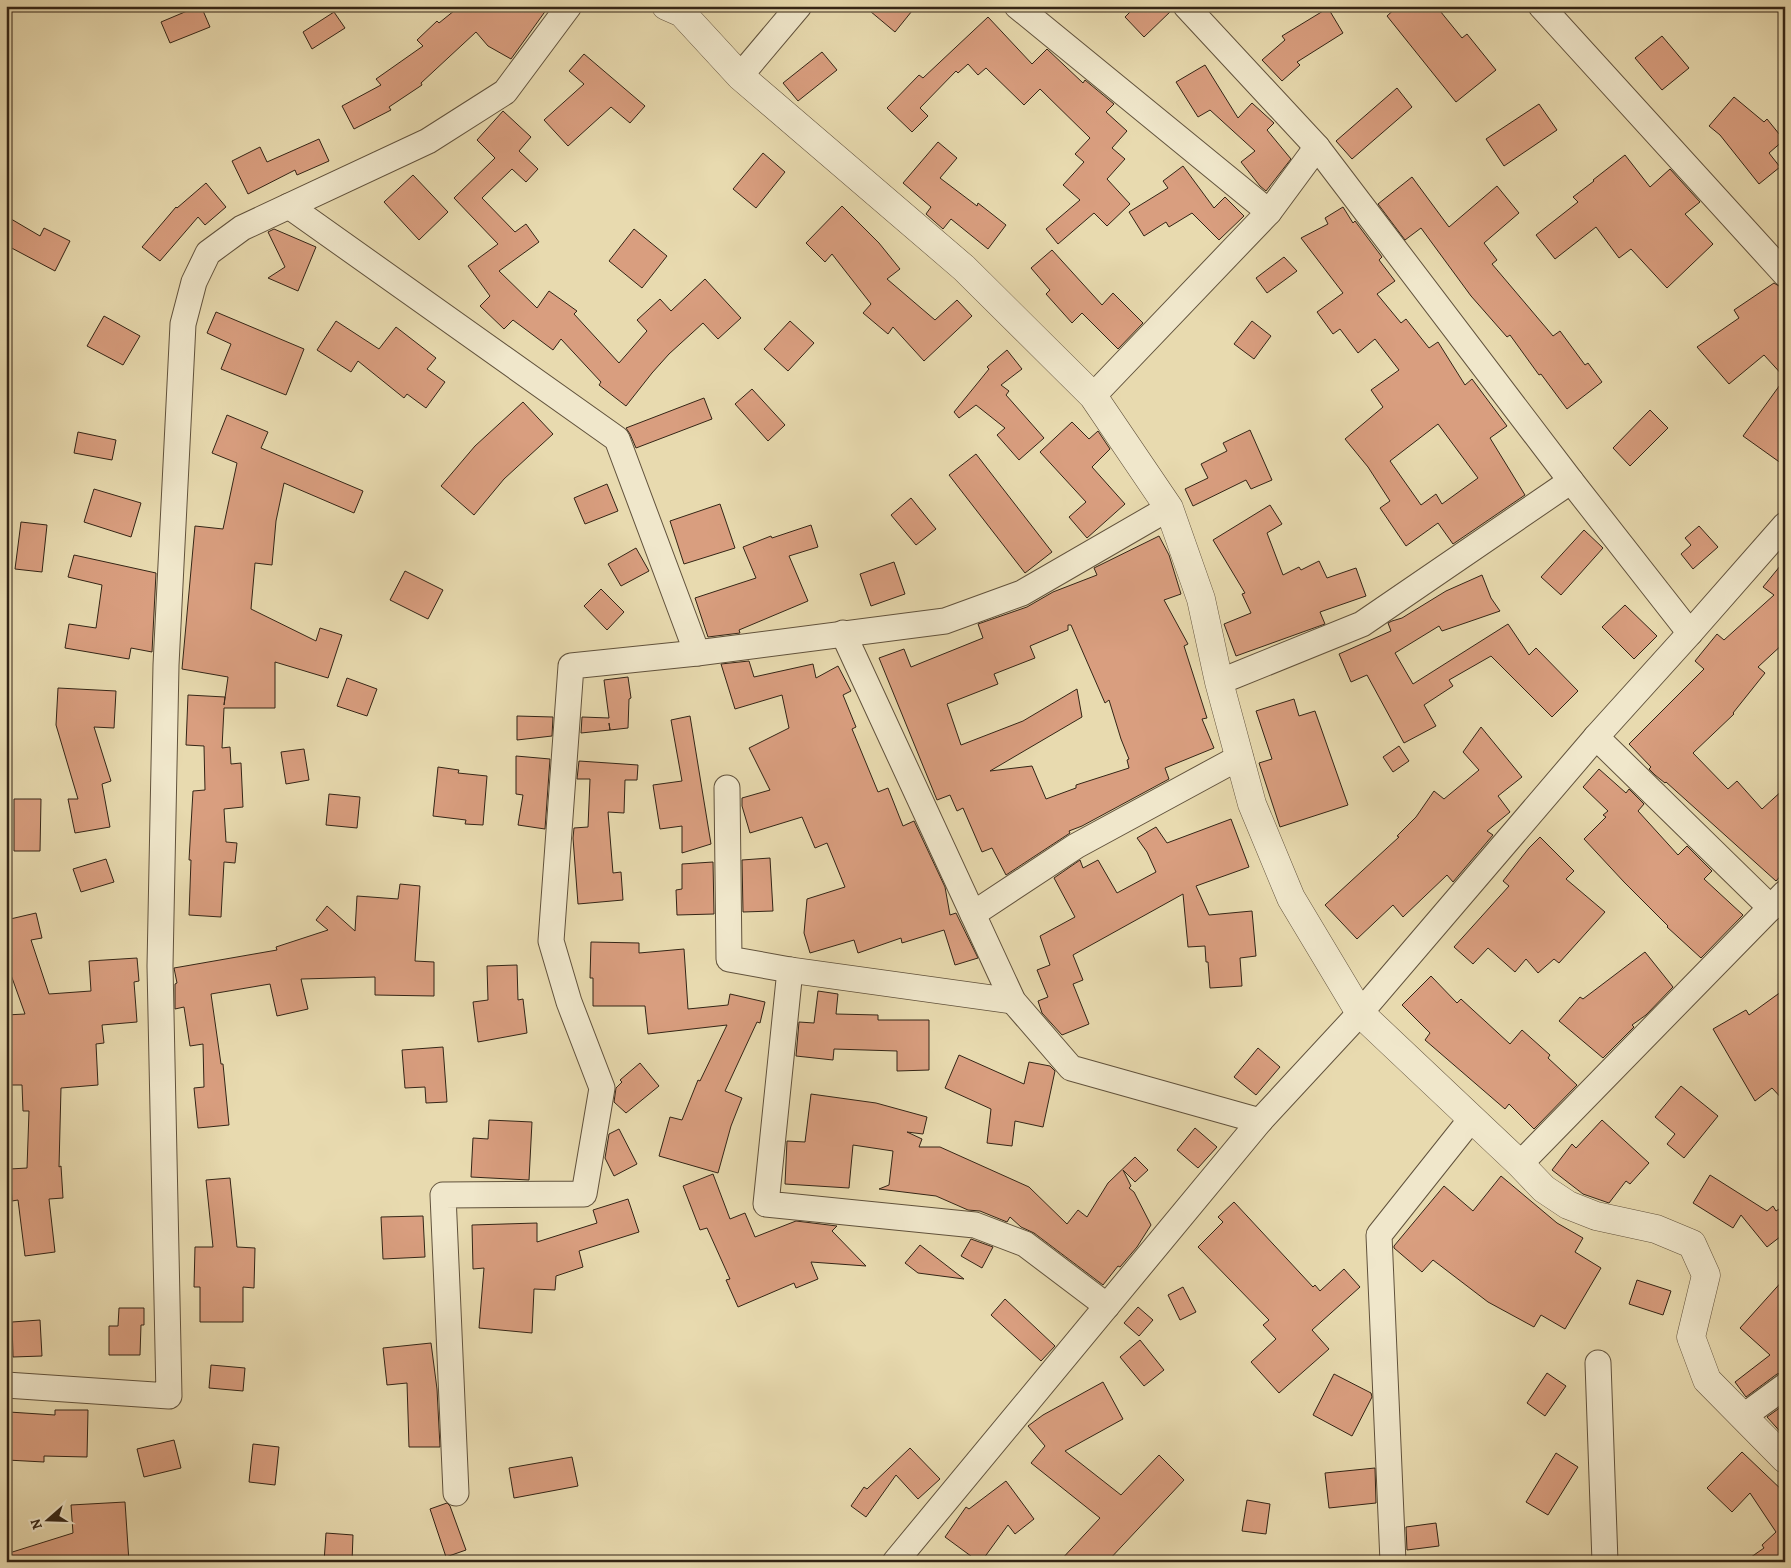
<svg xmlns="http://www.w3.org/2000/svg" width="1791" height="1568" font-family="Alegreya,serif">
<style>
.building{fill:#d99e7f;stroke:#342516;fill-rule:evenodd}
.lines{fill:none;stroke-linecap:round;stroke-linejoin:round}
.minor-casing{stroke:#61523c;stroke-width:27}
.tertiary-casing{stroke:#61523c;stroke-width:29}
.minor{stroke:#f0e7cb;stroke-width:25}
.tertiary{stroke:#f0e7cb;stroke-width:28}
</style>
<rect width="100%" height="100%" fill="#e8daaf"/>
<filter id="stains"><feTurbulence type="fractalNoise" baseFrequency=".004" numOctaves="4"/><feColorMatrix values="0 0 0 0 .2 0 0 0 0 .09 0 0 0 0 .02 0 0 0 .5 -.17"/></filter>
<radialGradient id="worn" r=".72"><stop offset=".6" stop-color="#630" stop-opacity="0"/><stop offset="1" stop-color="#630" stop-opacity=".3"/></radialGradient>
<g class="building">
<polygon points="199,6 201,6 210,27 170,43 161,22"/>
<polygon points="460,6 549,6 511,59 488,46 476,32 421,83 422,85 389,107 391,110 354,129 342,106 381,85 376,79 423,46 417,40 437,21 439,23"/>
<polygon points="864,6 916,6 895,32"/>
<polygon points="1136,6 1172,6 1172,10 1144,37 1125,17"/>
<polygon points="1398,6 1436,6 1462,38 1467,34 1496,70 1456,102 1387,16"/>
<polygon points="1328,8 1343,33 1297,62 1300,65 1282,81 1262,60 1285,40 1282,36"/>
<polygon points="334,12 345,28 312,49 303,32"/>
<polygon points="988,17 1032,64 1047,49 1083,83 1085,80 1114,104 1106,112 1127,131 1112,148 1125,159 1107,179 1130,204 1107,226 1094,213 1058,244 1046,229 1080,200 1063,185 1084,162 1075,154 1090,138 1040,89 1024,105 986,68 978,75 968,64 958,73 956,71 920,108 928,116 912,132 887,108 919,75 923,78"/>
<polygon points="1662,36 1689,68 1662,90 1635,58"/>
<polygon points="822,52 837,70 798,101 783,83"/>
<polygon points="584,54 645,106 630,123 611,107 568,146 544,120 584,84 569,71"/>
<polygon points="1205,65 1238,118 1252,103 1274,123 1267,130 1291,159 1266,191 1260,186 1241,162 1255,151 1210,110 1198,117 1176,82"/>
<polygon points="1397,88 1412,107 1352,159 1336,141"/>
<polygon points="1734,97 1764,122 1767,119 1784,140 1769,153 1780,167 1759,184 1720,135 1709,126"/>
<polygon points="1539,104 1557,130 1504,166 1486,139"/>
<polygon points="503,111 531,137 519,151 538,169 526,182 512,169 482,198 515,232 526,224 539,242 499,271 537,308 549,291 577,311 574,314 619,363 647,331 637,320 660,299 671,311 705,279 741,318 718,339 703,323 669,354 652,373 626,406 599,385 601,382 561,339 553,350 513,320 504,329 480,306 490,296 468,266 498,244 454,198 495,158 477,140"/>
<polygon points="319,139 329,161 297,175 295,170 248,194 232,161 260,147 267,162"/>
<polygon points="938,142 957,158 940,178 977,206 978,203 1006,225 988,249 951,219 943,229 926,214 931,207 903,183"/>
<polygon points="763,153 785,172 756,208 733,189"/>
<polygon points="1625,155 1650,187 1670,169 1700,202 1685,214 1713,244 1667,288 1631,249 1619,258 1596,227 1555,259 1536,235 1578,202 1573,197 1594,181 1593,180"/>
<polygon points="1183,166 1214,208 1225,197 1244,216 1219,240 1192,213 1169,227 1166,222 1144,236 1129,212 1168,188 1163,181"/>
<polygon points="413,175 448,212 419,240 384,202"/>
<polygon points="1412,177 1449,227 1497,186 1519,213 1484,243 1497,260 1492,264 1553,336 1560,331 1585,365 1588,363 1602,382 1567,409 1541,374 1539,375 1510,335 1507,337 1471,296 1421,228 1405,240 1378,204"/>
<polygon points="206,183 226,207 205,225 198,217 160,261 142,247 176,207 177,208"/>
<polygon points="842,206 879,243 900,269 887,279 935,320 957,300 972,316 924,361 893,327 888,334 863,313 871,304 832,254 825,262 806,243"/>
<path d="M1343 207 1353 223 1355 221 1382 257 1379 260 1395 281 1377 294 1401 323 1406 319 1429 348 1438 342 1465 385 1472 379 1507 426 1490 438 1525 495 1453 544 1438 523 1406 546 1380 508 1390 501 1368 467 1345 439 1383 407 1371 390 1399 370 1375 339 1358 353 1340 329 1333 334 1317 312 1343 293 1301 238 1328 224 1325 218ZM1438 424 1478 478 1442 504 1436 494 1421 505 1390 461Z"/>
<polygon points="6,216 40,236 44,228 70,241 55,271 6,245"/>
<polygon points="274,229 316,247 298,291 268,278 285,267 268,232"/>
<polygon points="634,229 667,256 642,288 609,261"/>
<polygon points="1052,250 1102,305 1113,293 1143,323 1118,349 1082,313 1072,323 1046,294 1050,290 1031,268"/>
<polygon points="1284,257 1297,271 1267,293 1256,278"/>
<polygon points="1774,283 1782,288 1785,291 1785,466 1743,436 1785,378 1764,355 1729,384 1697,347 1739,318 1734,310"/>
<polygon points="216,312 304,349 286,395 221,369 231,344 207,333"/>
<polygon points="104,316 140,336 123,365 87,346"/>
<polygon points="336,321 379,349 396,327 436,358 427,369 445,382 426,408 407,394 404,398 358,361 351,372 317,350"/>
<polygon points="790,321 814,343 788,371 764,349"/>
<polygon points="1252,321 1271,336 1254,359 1234,344"/>
<polygon points="1007,350 1022,369 1001,385 1009,391 1006,395 1044,438 1019,460 997,435 1005,428 976,405 959,418 954,412 989,369 987,367"/>
<polygon points="752,389 785,425 768,441 735,404"/>
<polygon points="704,398 712,419 636,448 630,434 626,428"/>
<polygon points="523,402 553,434 504,479 474,515 441,486 475,446"/>
<polygon points="1650,410 1668,428 1630,466 1613,448"/>
<polygon points="227,415 268,432 261,448 363,491 354,513 284,483 276,521 272,565 255,563 251,609 316,641 320,628 342,635 328,678 275,662 275,708 224,708 222,748 230,747 231,764 241,763 243,807 224,809 226,842 237,843 235,863 224,862 221,917 189,915 191,860 189,860 193,791 205,790 204,746 186,745 188,695 225,697 224,705 228,677 182,669 195,526 223,529 237,463 212,453"/>
<polygon points="1072,422 1089,439 1098,431 1110,449 1092,467 1125,504 1087,538 1069,517 1086,502 1040,452"/>
<polygon points="1250,430 1272,480 1251,489 1246,480 1193,506 1185,489 1208,478 1201,464 1227,451 1223,443"/>
<polygon points="78,432 116,440 112,460 74,453"/>
<polygon points="976,454 1052,552 1025,573 949,475"/>
<polygon points="607,484 618,511 585,524 574,498"/>
<polygon points="94,489 141,503 131,537 84,522"/>
<polygon points="911,498 936,529 916,545 891,515"/>
<polygon points="720,504 735,548 684,564 670,521"/>
<polygon points="1270,505 1282,524 1267,533 1283,575 1299,567 1301,570 1319,561 1327,578 1356,568 1366,596 1320,612 1325,624 1236,656 1224,624 1251,613 1242,594 1245,593 1213,540"/>
<polygon points="21,522 47,525 42,572 15,569"/>
<polygon points="811,525 818,547 789,556 808,601 739,630 740,633 708,637 695,598 756,578 743,547 771,536 772,538"/>
<polygon points="1699,526 1718,547 1693,569 1681,554 1691,545 1685,538"/>
<polygon points="1584,530 1603,548 1561,595 1541,577"/>
<path d="M1159 536 1169 555 1181 594 1164 600 1188 644 1184 646 1207 718 1202 719 1214 748 1165 768 1169 779 1082 826 1069 831 1070 833 1006 875 992 848 982 852 963 808 957 811 950 795 937 800 879 658 904 649 911 667 983 638 978 624 1027 607 1053 592 1097 575 1094 568ZM1068 625H1071L1105 703 1109 700 1121 739 1129 759 1127 760 1129 768 1076 785V788L1046 799 1032 766 990 771 1082 717 1077 689 1023 721 961 745 947 704 998 684 994 674 1035 658 1030 646 1068 630Z"/>
<polygon points="636,548 649,571 621,586 608,564"/>
<polygon points="74,555 156,573 152,652 131,648 129,659 65,648 69,624 96,628 102,585 68,577"/>
<polygon points="1785,560 1785,642 1758,667 1765,673 1733,713 1734,714 1693,753 1728,789 1737,781 1762,809 1785,788 1785,871 1776,881 1666,782 1665,783 1655,775 1649,769 1651,767 1629,744 1704,669 1695,661 1717,634 1724,640 1774,595 1763,587"/>
<polygon points="894,562 905,594 871,606 860,574"/>
<polygon points="405,571 443,590 428,619 390,600"/>
<polygon points="1482,575 1491,598 1500,611 1442,631 1439,626 1395,653 1413,684 1508,624 1529,655 1536,648 1578,691 1552,717 1491,656 1449,680 1453,686 1424,705 1436,726 1404,743 1367,675 1351,682 1339,654 1391,631 1388,623 1392,621 1402,618 1446,591"/>
<polygon points="601,589 624,612 607,630 584,606"/>
<polygon points="1625,605 1657,636 1634,659 1602,627"/>
<polygon points="749,661 754,677 813,664 816,678 838,666 851,691 843,695 856,727 852,729 878,792 888,788 903,826 914,821 945,887 950,915 956,913 978,958 955,965 944,930 902,943 901,938 858,953 854,940 810,953 804,933 807,899 845,887 827,843 815,848 802,817 750,833 742,806 742,798 770,790 749,748 789,728 782,695 735,709 721,664"/>
<polygon points="628,677 631,698 629,699 628,728 610,730 609,723 610,730 581,733 582,717 609,718 604,680"/>
<polygon points="347,678 377,689 367,716 337,706"/>
<polygon points="58,688 116,691 114,728 94,727 111,781 102,784 110,827 75,833 68,799 78,799 56,725"/>
<polygon points="1294,699 1299,716 1315,711 1348,805 1280,827 1259,763 1272,759 1256,711"/>
<polygon points="517,716 553,717 552,736 517,740"/>
<polygon points="690,716 711,844 682,853 682,826 660,829 653,785 682,781 671,720"/>
<polygon points="1481,727 1522,777 1498,796 1510,812 1487,831 1493,835 1453,882 1447,875 1403,917 1393,905 1357,939 1325,905 1399,837 1397,836 1416,817 1434,791 1444,799 1479,770 1463,752"/>
<polygon points="1399,746 1409,761 1393,772 1383,757"/>
<polygon points="304,749 309,780 286,784 281,752"/>
<polygon points="516,756 550,759 545,829 518,825 523,795 516,794"/>
<polygon points="579,761 638,765 637,780 625,780 624,813 608,812 613,873 621,872 623,900 578,904 573,838 574,828 588,827 590,779 577,779"/>
<polygon points="438,767 459,770 458,773 487,776 483,825 465,824 466,820 433,816"/>
<polygon points="1599,769 1626,793 1629,789 1644,804 1638,811 1678,855 1687,846 1712,871 1704,879 1743,915 1701,958 1667,927 1668,926 1624,882 1584,839 1606,817 1603,815 1608,811 1583,787"/>
<polygon points="329,794 360,797 357,828 326,825"/>
<polygon points="14,799 41,799 40,851 14,851"/>
<polygon points="1231,819 1249,867 1196,886 1209,915 1252,911 1256,956 1240,958 1242,986 1210,988 1208,962 1206,962 1205,946 1188,947 1183,894 1073,955 1083,980 1073,984 1089,1024 1062,1035 1042,1013 1038,1001 1048,997 1037,970 1050,965 1040,936 1075,917 1054,878 1080,860 1083,868 1098,860 1117,893 1156,872 1147,852 1137,838 1156,827 1167,843"/>
<polygon points="1540,837 1574,871 1566,879 1605,912 1559,963 1554,959 1538,973 1526,959 1515,972 1488,948 1473,964 1454,947 1509,886 1503,881 1529,848"/>
<polygon points="770,858 773,911 743,912 742,860"/>
<polygon points="106,859 114,882 81,892 73,869"/>
<polygon points="713,862 714,914 677,915 676,890 682,889 682,864"/>
<polygon points="400,884 420,886 415,961 434,962 434,996 375,995 375,977 301,979 308,1009 277,1016 270,984 211,994 221,1064 223,1064 229,1125 198,1128 194,1088 204,1087 203,1044 190,1046 184,1007 175,1009 175,984 177,983 174,968 277,950 276,947 328,930 316,920 327,906 355,931 357,896 398,899"/>
<polygon points="36,913 42,938 31,940 49,994 91,991 89,961 137,958 139,981 134,982 137,1022 102,1025 104,1043 96,1044 98,1085 61,1088 59,1167 61,1166 63,1198 49,1199 55,1252 25,1256 18,1200 12,1201 10,1169 27,1168 29,1111 23,1111 22,1085 6,1085 6,1015 25,1014 6,961 6,920"/>
<polygon points="591,942 639,943 639,953 684,949 688,1009 728,1005 730,994 765,1002 760,1023 757,1022 725,1091 742,1098 731,1126 718,1173 659,1156 670,1117 682,1120 698,1080 700,1081 727,1025 648,1034 645,1006 593,1006 593,978 590,978"/>
<polygon points="1645,952 1673,987 1646,1015 1632,1025 1634,1027 1603,1058 1559,1021 1580,997 1583,999"/>
<polygon points="517,965 518,1000 523,999 527,1033 478,1042 473,1002 488,1000 487,966"/>
<polygon points="1431,976 1457,1003 1461,999 1510,1044 1522,1030 1550,1055 1548,1058 1577,1085 1534,1129 1509,1104 1505,1109 1425,1040 1430,1033 1402,1005"/>
<polygon points="1785,989 1785,1102 1772,1088 1755,1101 1713,1029 1746,1010 1749,1015"/>
<polygon points="818,991 838,994 836,1014 878,1015 878,1020 929,1020 929,1070 897,1071 897,1051 834,1049 833,1060 796,1056 799,1022 814,1023"/>
<polygon points="443,1047 447,1102 426,1103 425,1087 405,1088 402,1050"/>
<polygon points="1258,1048 1280,1067 1256,1095 1234,1077"/>
<polygon points="959,1055 1024,1084 1029,1062 1050,1066 1055,1071 1043,1127 1015,1121 1012,1146 987,1143 991,1109 945,1088"/>
<polygon points="640,1063 659,1086 626,1113 614,1102 616,1088 622,1082 620,1080"/>
<polygon points="1681,1086 1718,1116 1684,1158 1667,1144 1675,1134 1655,1117"/>
<polygon points="811,1094 876,1103 927,1117 923,1134 907,1132 922,1139 919,1147 940,1147 1029,1187 1067,1224 1078,1210 1087,1217 1108,1183 1135,1157 1148,1170 1135,1182 1123,1170 1131,1186 1129,1188 1134,1192 1151,1225 1137,1247 1120,1267 1118,1266 1103,1285 1034,1233 1021,1227 1010,1217 1007,1222 980,1211 968,1210 936,1196 879,1189 889,1185 893,1151 853,1145 849,1188 785,1184 787,1141 805,1142"/>
<polygon points="489,1120 532,1122 529,1180 471,1177 473,1138 488,1139"/>
<polygon points="1602,1120 1649,1163 1630,1184 1626,1181 1609,1203 1583,1194 1552,1170 1572,1144 1576,1148"/>
<polygon points="1195,1128 1217,1147 1198,1168 1177,1150"/>
<polygon points="619,1129 637,1164 614,1176 605,1158 609,1134"/>
<polygon points="713,1174 730,1219 745,1213 755,1237 796,1221 837,1226 832,1231 866,1266 811,1262 818,1279 796,1288 794,1283 738,1307 726,1280 730,1279 707,1228 700,1230 683,1186"/>
<polygon points="1710,1175 1767,1211 1773,1206 1776,1211 1785,1205 1785,1233 1767,1247 1741,1215 1733,1228 1693,1203"/>
<polygon points="1501,1176 1557,1223 1583,1238 1575,1252 1601,1268 1565,1329 1541,1315 1534,1327 1488,1302 1433,1260 1422,1272 1394,1248 1394,1246 1444,1186 1473,1211"/>
<polygon points="230,1178 237,1247 255,1248 254,1288 243,1287 243,1322 200,1322 200,1287 194,1287 195,1247 213,1247 206,1180"/>
<polygon points="628,1199 639,1232 579,1251 583,1267 556,1276 555,1290 534,1289 532,1333 479,1328 484,1268 473,1269 472,1225 537,1223 537,1242 597,1223 593,1210"/>
<polygon points="1234,1202 1313,1287 1315,1285 1320,1291 1344,1269 1360,1287 1312,1330 1329,1349 1279,1393 1251,1362 1276,1339 1263,1325 1269,1320 1198,1247 1223,1222 1218,1217"/>
<polygon points="423,1216 425,1257 383,1259 381,1217"/>
<polygon points="971,1239 993,1247 982,1268 961,1256"/>
<polygon points="920,1245 964,1279 918,1273 905,1263"/>
<polygon points="1785,1278 1785,1372 1777,1374 1746,1397 1735,1382 1770,1355 1740,1328"/>
<polygon points="1637,1280 1671,1291 1663,1315 1629,1304"/>
<polygon points="1183,1287 1196,1312 1180,1320 1168,1295"/>
<polygon points="1005,1299 1055,1346 1041,1361 991,1315"/>
<polygon points="1138,1307 1153,1320 1139,1336 1124,1323"/>
<polygon points="119,1308 144,1308 144,1325 141,1325 140,1355 109,1355 109,1326 118,1326"/>
<polygon points="40,1320 42,1356 13,1357 12,1322"/>
<polygon points="1140,1340 1164,1370 1144,1386 1120,1357"/>
<polygon points="431,1343 437,1389 440,1447 409,1447 407,1383 387,1385 383,1348"/>
<polygon points="211,1365 245,1368 243,1391 209,1388"/>
<polygon points="1547,1373 1566,1386 1545,1416 1527,1403"/>
<polygon points="1334,1374 1371,1393 1372,1397 1352,1436 1313,1415"/>
<polygon points="1103,1382 1123,1419 1065,1451 1121,1495 1159,1455 1184,1480 1107,1562 1059,1562 1100,1518 1031,1463 1045,1446 1028,1426 1043,1415"/>
<polygon points="1785,1404 1785,1437 1767,1417"/>
<polygon points="55,1410 88,1410 87,1457 44,1456 44,1462 7,1460 9,1412 55,1415"/>
<polygon points="174,1440 181,1468 144,1477 137,1449"/>
<polygon points="253,1444 279,1447 275,1485 249,1482"/>
<polygon points="910,1448 940,1479 918,1499 896,1475 866,1517 851,1506 864,1487 867,1489"/>
<polygon points="1742,1452 1785,1493 1785,1562 1744,1562 1764,1548 1762,1545 1776,1532 1750,1493 1732,1512 1707,1488"/>
<polygon points="1556,1453 1578,1467 1548,1515 1526,1502"/>
<polygon points="572,1457 578,1486 514,1498 509,1468"/>
<polygon points="1375,1468 1376,1503 1329,1508 1325,1473"/>
<polygon points="1006,1481 1034,1519 1015,1534 1008,1525 981,1562 979,1562 945,1537 966,1507 969,1509"/>
<polygon points="1247,1500 1270,1504 1266,1534 1242,1531"/>
<polygon points="125,1502 129,1562 6,1562 6,1554 73,1533 71,1505"/>
<polygon points="447,1503 450,1506 466,1550 446,1557 430,1509"/>
<polygon points="1436,1523 1439,1546 1407,1550 1406,1527"/>
<polygon points="326,1533 353,1535 352,1562 324,1562"/>
</g>
<g class="lines">
<g class="minor-casing">
<g id="minor">
<polyline points="1017,6 1269,212"/>
<polyline points="1186,6 1317,147 1571,481 1690,633"/>
<polyline points="1541,6 1785,274"/>
<polyline points="740,76 799,6"/>
<polyline points="289,206 617,439 697,653"/>
<polyline points="1093,396 1269,212 1317,147"/>
<polyline points="843,633 1013,1001 1071,1068 1260,1121"/>
<polyline points="1219,682 1362,624 1571,481"/>
<polyline points="1596,737 1771,908"/>
<polyline points="727,788 729,959 790,970 1013,1001"/>
<polyline points="973,914 1076,846 1240,757"/>
<polyline points="790,970 766,1204 975,1225 1025,1244 1107,1306"/>
<polyline points="1520,1164 1785,893"/>
<polyline points="1598,1363 1605,1562"/>
<polyline points="6,1385 169,1396 160,966 166,665 183,324 194,282 208,253 242,228 428,141 505,92 569,6"/>
<polyline points="1744,1416 1785,1386"/>
<polyline points="456,1493 443,1195 584,1194 602,1088 569,1002 551,941 571,666 697,653 945,621 1022,593 1169,508"/>
<polyline points="895,1562 1260,1121 1360,1013 1596,737 1690,633 1785,525"/>
<polyline points="1393,1562 1379,1235 1472,1118"/>
</g>
</g>
<g class="tertiary-casing">
<polyline id="tertiary" points="666,6 682,13 740,76 964,268 1093,396 1169,508 1201,599 1219,682 1252,804 1291,898 1360,1013 1520,1164 1544,1189 1568,1205 1596,1216 1656,1229 1692,1244 1706,1275 1691,1337 1707,1380 1785,1459"/>
</g>
<use href="#minor" class="minor"/>
<use href="#tertiary" class="tertiary"/>
</g>
<rect width="1791" height="1568" fill="none" stroke="#e8daaf" stroke-width="25"/>
<rect x="8" y="8" width="1776" height="1553" fill="none" stroke="#342516" stroke-width="2.5"/>
<rect x="12" y="12" width="1766" height="1543" fill="none" stroke="#342516"/>
<g transform="translate(48 1520) rotate(250)" stroke="#f0e7cb" stroke-width="4" paint-order="stroke">
<path d="M0-4L9 19L0 12L-9 19Z" fill="#342516"/>
<text y="-8" font-size="14" font-weight="bold" text-anchor="middle" fill="#342516">N</text>
</g>
<rect width="100%" height="100%" filter="url(#stains)"/>
<rect width="100%" height="100%" fill="url(#worn)"/>
</svg>
